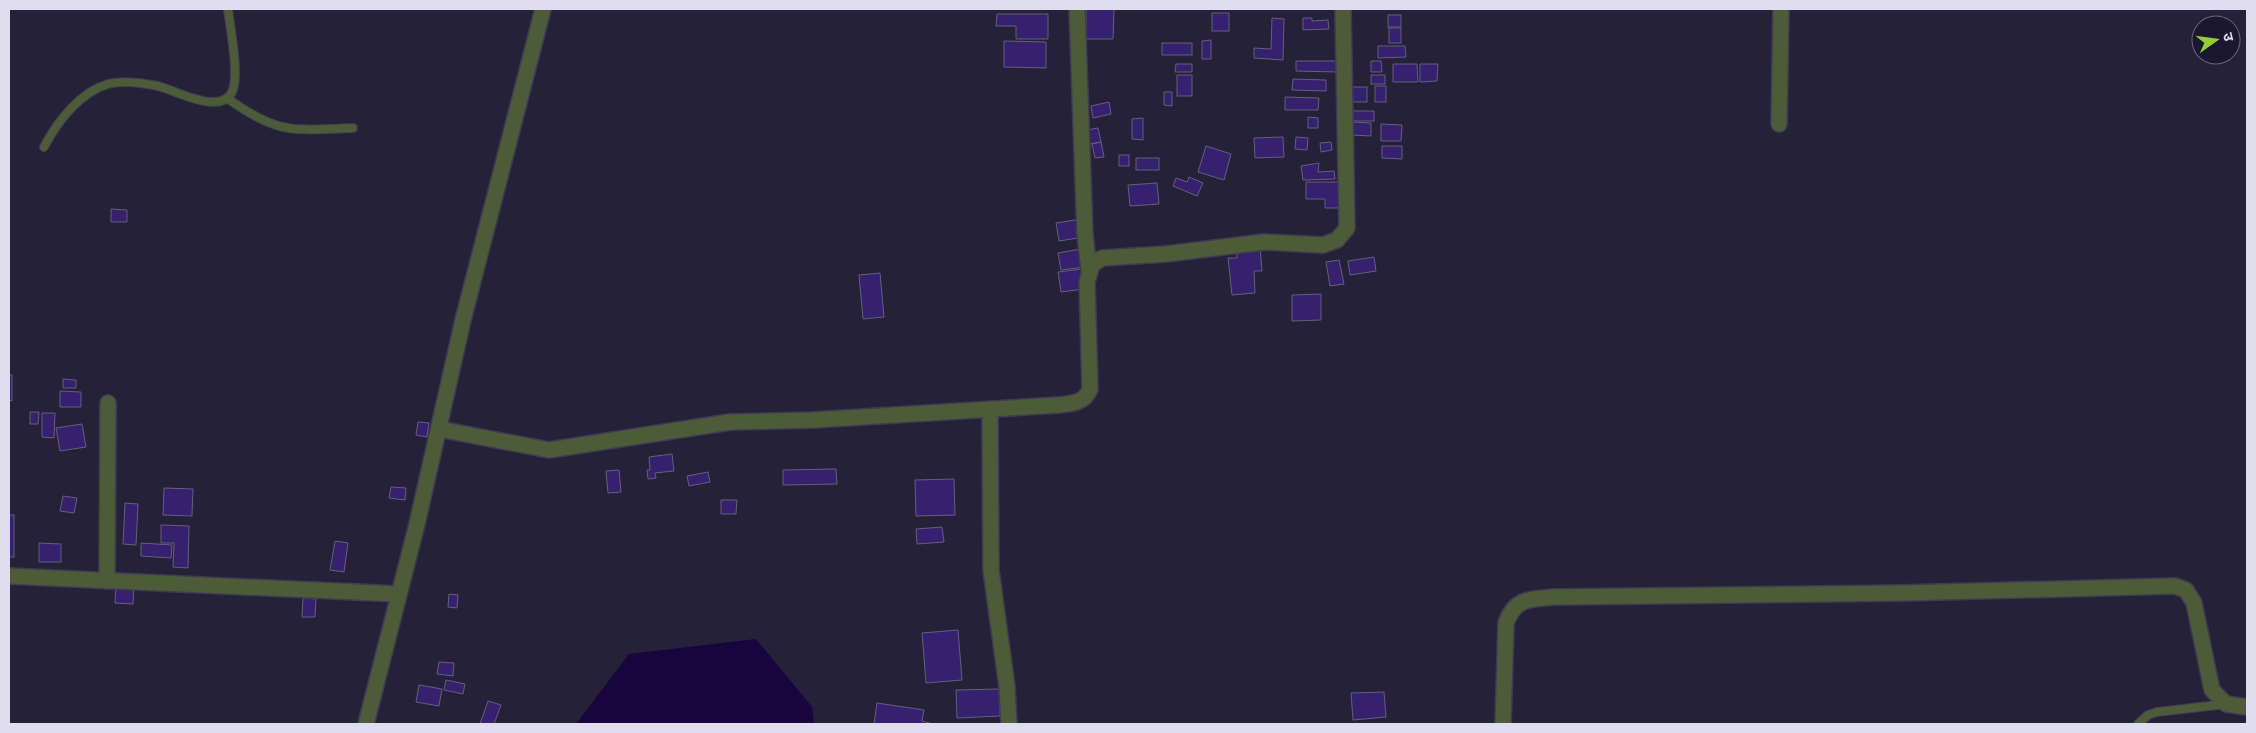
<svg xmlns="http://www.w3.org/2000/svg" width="2256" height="733" font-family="'DejaVu Sans','Noto Sans Devanagari',sans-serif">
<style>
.water{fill:#19043e}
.building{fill:#37216f;stroke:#635f7b}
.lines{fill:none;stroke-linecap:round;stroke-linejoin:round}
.lane-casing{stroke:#3f3b51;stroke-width:10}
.street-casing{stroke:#3f3b51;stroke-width:18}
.lane{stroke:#4c5b38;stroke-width:8}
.street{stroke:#4c5b38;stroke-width:15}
</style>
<rect width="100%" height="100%" fill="#252138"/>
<polygon class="water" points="756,639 812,707 814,724 576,724 629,654"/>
<g class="building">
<polygon points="1086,9 1114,9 1113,39 1086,39"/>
<rect x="1212" y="13" width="17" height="18"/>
<polygon points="997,14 1048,14 1048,39 1016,39 1016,26 996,26"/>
<rect x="1388" y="15" width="13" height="12"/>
<polygon points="1272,18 1284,19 1283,60 1254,58 1254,48 1271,49"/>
<polygon points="1303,18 1312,18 1312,21 1328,20 1329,29 1303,30"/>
<rect x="1389" y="28" width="12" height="15"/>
<polygon points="1211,40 1211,59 1202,59 1202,41"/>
<polygon points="1004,41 1046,42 1046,68 1004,67"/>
<rect x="1162" y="43" width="30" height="12"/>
<polygon points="1378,46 1405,46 1406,57 1378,58"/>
<polygon points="1296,61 1338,61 1338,72 1296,71"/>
<polygon points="1371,61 1381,61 1382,72 1371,72"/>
<polygon points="1176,64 1192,64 1192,72 1175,72"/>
<polygon points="1393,64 1417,64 1418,82 1393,82"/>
<polygon points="1420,64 1438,64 1437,81 1420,82"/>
<rect x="1177" y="75" width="15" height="21"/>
<rect x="1371" y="75" width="14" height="9"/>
<polygon points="1293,79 1326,80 1326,91 1292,90"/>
<rect x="1375" y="86" width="11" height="16"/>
<rect x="1352" y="87" width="15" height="15"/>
<polygon points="1164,92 1172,92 1172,106 1164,105"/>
<polygon points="1285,97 1319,98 1318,110 1285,110"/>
<polygon points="1109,102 1111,114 1093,118 1091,106"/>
<rect x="1350" y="111" width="24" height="10"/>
<polygon points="1308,117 1318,118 1318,128 1308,128"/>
<polygon points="1143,118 1143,140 1132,139 1132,119"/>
<polygon points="1351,122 1371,123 1371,136 1351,135"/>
<polygon points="1381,124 1402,125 1401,141 1381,141"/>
<polygon points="1098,128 1101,142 1090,144 1087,130"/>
<polygon points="1283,137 1284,157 1255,158 1254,138"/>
<polygon points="1296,137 1308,138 1307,150 1295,149"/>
<polygon points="1101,142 1104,157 1095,158 1092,144"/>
<polygon points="1331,142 1332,150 1321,152 1320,143"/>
<polygon points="1206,146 1231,154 1224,180 1198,172"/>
<polygon points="1382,146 1402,146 1402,159 1382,158"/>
<rect x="1119" y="155" width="10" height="11"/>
<rect x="1136" y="158" width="23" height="12"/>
<polygon points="1319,163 1318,172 1334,171 1335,179 1303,180 1301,166"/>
<polygon points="1189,177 1203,183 1197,196 1173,186 1176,178 1187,182"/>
<polygon points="1306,182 1342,182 1343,208 1325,208 1325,199 1306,199"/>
<polygon points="1157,183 1159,204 1130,206 1128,185"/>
<polygon points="111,209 127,210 127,222 111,222"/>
<polygon points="1081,219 1084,237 1059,241 1056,223"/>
<polygon points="1260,247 1262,271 1254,271 1255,293 1232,295 1228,258 1237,258 1236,250"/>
<polygon points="1081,249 1084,267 1061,270 1058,253"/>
<polygon points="1374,257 1376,271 1350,275 1348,261"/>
<polygon points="1339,260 1344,284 1330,286 1326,262"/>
<polygon points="1082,269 1084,289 1061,292 1058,272"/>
<polygon points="880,273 884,317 863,319 859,275"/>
<polygon points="1321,294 1321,320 1292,321 1292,295"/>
<polygon points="9,375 12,375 12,401 9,400"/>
<polygon points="63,379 76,380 76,388 63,388"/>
<polygon points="60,391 81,392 81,407 60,407"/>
<polygon points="30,412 39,412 38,424 30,424"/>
<polygon points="42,413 55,413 54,438 42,437"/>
<polygon points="418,422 429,423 427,437 416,435"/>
<polygon points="82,424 86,447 60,451 56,428"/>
<polygon points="672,454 674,471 655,473 656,478 648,479 647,470 650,470 649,457"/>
<polygon points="836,469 837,484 783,485 783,470"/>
<polygon points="619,470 621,492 608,493 606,471"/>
<polygon points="708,472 710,482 689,486 687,476"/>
<polygon points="954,479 955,515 916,516 915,480"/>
<polygon points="391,487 406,488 405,500 389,498"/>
<polygon points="164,488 193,489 192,516 163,515"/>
<polygon points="63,496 77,498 74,513 60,511"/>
<polygon points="721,500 737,500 736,514 721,514"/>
<polygon points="125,503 138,504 136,545 123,544"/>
<rect x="9" y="515" width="5" height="42"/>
<polygon points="161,525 189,526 188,568 173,567 174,543 161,543"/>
<polygon points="942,527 944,542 917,544 916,529"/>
<polygon points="335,541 348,543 344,572 330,570"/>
<polygon points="39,543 61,544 61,562 39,562"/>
<polygon points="141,543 172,545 171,558 141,556"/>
<polygon points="116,585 134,585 133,604 115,603"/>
<polygon points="449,594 458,595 457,608 448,607"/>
<polygon points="303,598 316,599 315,617 302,617"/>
<polygon points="958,630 962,680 926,683 922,633"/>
<polygon points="439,662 454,663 453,676 437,674"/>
<polygon points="446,680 465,684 463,694 444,690"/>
<polygon points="419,685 442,689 439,706 416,702"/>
<polygon points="999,689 1000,716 957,718 956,690"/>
<polygon points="1384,692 1386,717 1353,720 1351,693"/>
<polygon points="488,701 501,705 494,724 480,724"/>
<polygon points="877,703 924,710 922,721 933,724 874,724"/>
</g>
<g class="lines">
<g class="lane-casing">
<g id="lane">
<path d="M227 98C278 135 293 130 353 128"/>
<path d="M44 147C57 122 80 92 108 84 123 80 143 83 158 86 175 90 220 116 232 92 240 76 230 28 228 9"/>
<polyline points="2138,724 2148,715 2157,712 2226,704"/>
</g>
</g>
<g class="street-casing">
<g id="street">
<polyline points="1077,9 1085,235 1089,270"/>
<polyline points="1779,124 1781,9"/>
<polyline points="990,410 991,570 1007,687 1009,724"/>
<path d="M439 429 549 450 730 422 813 420 1058 405C1071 404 1085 403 1090 389L1087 282 1092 265 1102 258 1166 254 1264 242 1323 245 1337 240 1347 228 1343 9"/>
<polyline points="9,576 399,594"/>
<polyline points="107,581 108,403"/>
<polyline points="366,724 417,524 463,320 543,9"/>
<path d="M1503 724 1506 623C1515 598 1530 599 1553 597L1901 593 2175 586 2186 590 2194 603 2212 690 2226 704 2247 707"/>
</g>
</g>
<use href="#lane" class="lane"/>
<use href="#street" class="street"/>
</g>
<rect width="2256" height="733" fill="none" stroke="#e0deee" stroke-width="20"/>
<g transform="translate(2216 40) rotate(76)"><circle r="24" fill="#1b172e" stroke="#6a677b"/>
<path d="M0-4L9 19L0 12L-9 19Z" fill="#97cc38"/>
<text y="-8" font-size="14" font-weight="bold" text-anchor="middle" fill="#e0deee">उ</text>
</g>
</svg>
